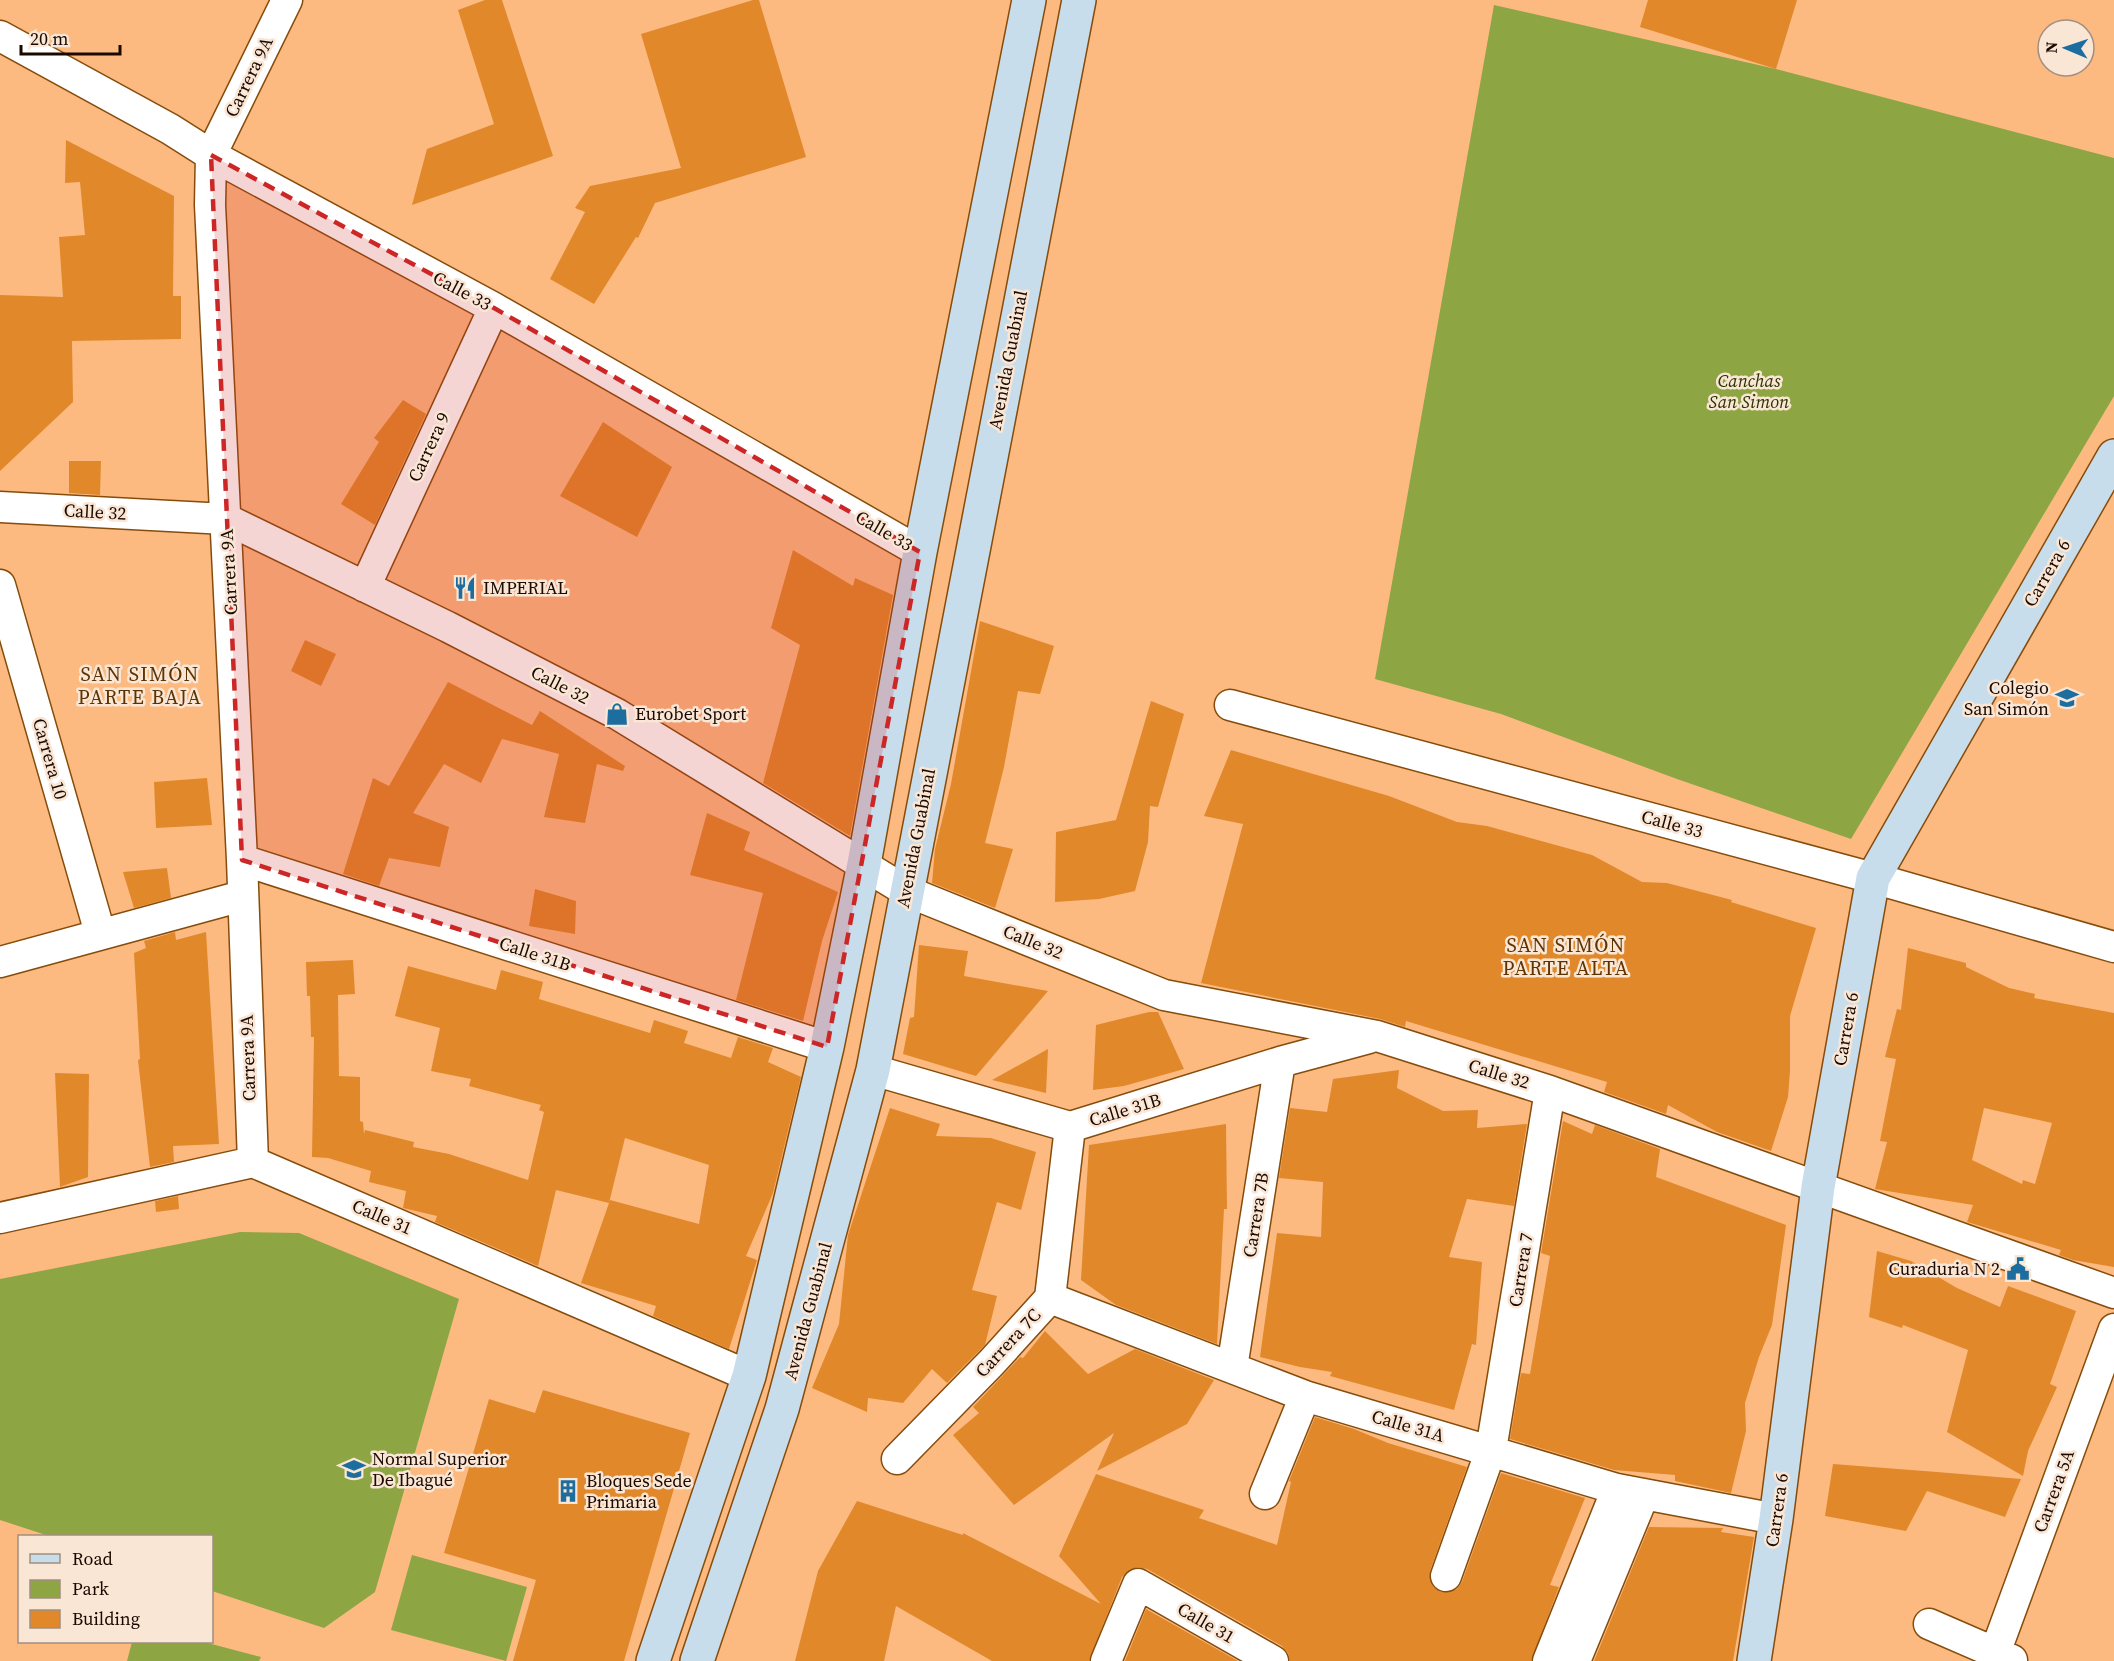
<svg xmlns="http://www.w3.org/2000/svg" width="2114" height="1661" font-family="'Source Serif 4',serif">
	<style>
		.green { fill: #8da543 }
		.building { fill: #e1882b; fill-rule: evenodd }
		.lines { fill: none; stroke-linecap: round; stroke-linejoin: round }
		.street-casing { stroke: #864c0b; stroke-width: 33 }
		.secondary-casing { stroke: #864c0b; stroke-width: 36 }
		.street { stroke: #fff; stroke-width: 30 }
		.secondary { stroke: #c8ddec; stroke-width: 33 }
		.marked { fill: #cd2626; fill-opacity: 0.2; stroke: #cd2626; stroke-width: 4.5; stroke-dasharray: 12 8; stroke-linejoin: round }
		.labels { text-anchor: middle; stroke-width: 5; stroke-linejoin: round; paint-order: stroke }
		.street-label { font-size: 18px; fill: #1b0900; stroke: #fae6d5 }
		.park-label { font-size: 18px; font-style: italic; fill: #2a3402; stroke: #fae6d5 }
		.poi-label { font-size: 18px; fill: #1b0900; stroke: #fae6d5; text-anchor: start }
		.neighbourhood-label { font-size: 20px; letter-spacing: 1.5px; fill: #5e3301; stroke: #fae6d5 }
	</style>
	<rect width="100%" height="100%" fill="#fcba81"/>
	<path class="green" d="M1494,5L1776,69L2114,158V396L1851,839L1677,779L1501,714L1375,679Z
		M240,1232L299,1233L459,1299L375,1592L324,1628L212,1591V1536H49L0,1520V1279Z
		M412,1555L527,1587L506,1661L391,1630Z
		M132,1642H204L261,1657L259,1661H127Z"/>
	<path class="building" d="M485,0H502L553,156L412,205L427,149L494,124L458,10Z
		M753,0H759L806,157L655,203L638,238L636,237L594,304L550,279L585,212L575,208L590,186L681,168L641,34Z
		M1648,0H1797L1776,69L1640,27Z
		M66,140L174,196L173,296H181V339L72,341L73,402L0,471V295L63,297L59,237L85,235L80,182L65,183Z
		M403,400L426,414L375,525L341,504L379,442L374,438Z
		M603,422L672,467L637,537L560,496Z
		M69,461H101L100,495L69,493Z
		M793,550L853,586L855,578L893,595L850,836L763,783L800,645L771,628Z
		M980,621L1054,646L1040,694L1018,691L1004,767L985,843L1013,849L995,908L932,883L935,849L951,784Z
		M305,640L336,654L321,686L291,671Z
		M448,682L532,725L540,711L625,766L623,771L597,764L585,823L544,817L559,754L502,739L481,783L444,764L413,813L449,827L440,867L389,858L379,886L343,874L373,778L389,786Z
		M1151,701L1184,714L1158,807L1150,806L1148,842L1135,891L1099,899L1055,902L1056,832L1116,820Z
		M1231,750L1389,796L1457,822L1487,826L1592,855L1642,882L1667,883L1732,900L1731,902L1816,928L1790,1016V1071L1788,1097L1771,1151L1717,1132L1668,1105L1666,1114L1604,1092L1607,1082L1406,1021L1405,1027L1380,1019L1201,983L1243,824L1204,816Z
		M207,778L212,825L156,828L154,782Z
		M707,813L750,832L744,850L838,892L822,941L803,1021L736,1000L763,893L690,875Z
		M167,868L171,898L134,908L123,872Z
		M535,889L576,901L575,934L529,926Z
		M175,932L176,940L206,932L219,1144L173,1146L174,1162L150,1167L138,1060L140,1059L134,953L146,948L144,941Z
		M919,945L968,951L964,976L1048,991L976,1076L903,1054L910,1018L914,1017Z
		M1908,948L1966,963V967L2009,988L2035,994L2034,998L2114,1013V1267L2073,1260L2059,1255L2061,1250L1967,1222L1973,1205L1875,1189L1887,1142L1880,1141L1896,1059L1885,1057L1897,1009L1901,1010ZM1984,1108L2052,1123L2035,1184L2023,1180L2022,1184L1972,1160Z
		M353,960L355,994L338,995L339,1076L360,1077V1121L363,1122L364,1134L365,1130L414,1142L413,1147L449,1154L528,1180L544,1112L539,1110L541,1105L469,1086L471,1079L431,1071L440,1028L395,1016L408,966L496,990L501,970L543,982L539,999L650,1033L654,1020L688,1031L684,1043L731,1058L738,1037L773,1048L768,1062L801,1077L773,1193L746,1256L757,1260L729,1349L653,1316L656,1306L581,1283L609,1203L556,1190L538,1266L435,1222L437,1216L403,1208L406,1191L369,1182L371,1171L328,1158L312,1157L314,1037H311L310,996H307L306,962ZM625,1138L709,1165L699,1224L610,1200L609,1203Z
		M1149,1012H1158L1184,1069L1124,1086L1093,1090L1096,1025Z
		M1048,1049L1046,1093L992,1080Z
		M1399,1070L1397,1088L1443,1111L1478,1110L1477,1128L1527,1124L1514,1206L1467,1199L1449,1257L1482,1262L1476,1345L1472,1344L1454,1410L1330,1376L1332,1372L1300,1367L1260,1357L1277,1233L1321,1237L1323,1182L1279,1178L1290,1108L1327,1112L1333,1079Z
		M55,1073L89,1074L88,1177L60,1187Z
		M890,1108L940,1124L936,1136L991,1138L1036,1152L1021,1210L997,1202L972,1290L997,1296L985,1345L947,1383L932,1369L903,1403L868,1398L867,1412L812,1388L839,1324L848,1235Z
		M1563,1121L1592,1134L1595,1125L1660,1149L1656,1177L1786,1225L1772,1325L1759,1357L1745,1403L1746,1431L1731,1493L1675,1481V1475L1614,1470L1510,1439L1521,1373L1530,1374L1550,1256L1541,1253Z
		M1226,1124L1227,1209H1224L1217,1344L1116,1305L1081,1280L1089,1145Z
		M178,1196L179,1209L156,1212L155,1201Z
		M1877,1251L1911,1261L1957,1288L2000,1307L2008,1286L2076,1311L2050,1384L2057,1387L2028,1451L2023,1476L1947,1432L1968,1350L1903,1325L1902,1328L1869,1317Z
		M1045,1331L1088,1374L1135,1349L1214,1380L1187,1424L1097,1471L1114,1433L1014,1505L953,1435L979,1413L973,1407L1020,1357L1023,1358Z
		M543,1390L690,1433L624,1661H513L536,1580L444,1553L489,1399L535,1413Z
		M1315,1417L1354,1429L1388,1443L1467,1467L1430,1571L1433,1587L1441,1592L1457,1589L1462,1582L1501,1473L1585,1498L1550,1585L1559,1587L1531,1661H1290L1288,1653L1282,1646L1147,1569L1138,1567L1129,1570L1122,1577L1089,1661H992L896,1606L884,1661H795L818,1571L857,1501L963,1535V1533L1101,1604L1059,1556L1096,1474L1204,1510L1199,1518L1277,1545L1291,1482L1289,1481Z
		M1833,1464L1937,1472L2021,1479L2005,1517L1927,1491L1906,1531L1825,1516Z
		M1649,1527L1723,1528L1721,1532L1754,1537L1733,1661H1594Z
		M1146,1609L1238,1661H1125Z"/>
	<g class="lines">
		<g class="street-casing">
			<path id="street" d="M0,36L170,129L211,155L494,308L920,552
				M0,507L226,519L448,627L617,714L906,891L1164,995L1377,1036L1550,1091L2114,1293
				M0,585L100,933
				M365,587L494,308
				M1230,705L1873,878L2114,947
				M242,860L827,1047
				M0,962L242,896
				M873,1070L1070,1127L1280,1062L1369,1038
				M253,1162L242,860L210,205L211,155L287,0
				M0,1218L253,1162L749,1376
				M1050,1298L1305,1396L1617,1489L1776,1519
				M1232,1368L1280,1062
				M897,1459L992,1362L1050,1298L1070,1127
				M1265,1494L1305,1396
				M1446,1576L1491,1450L1550,1091
				M1929,1624L2012,1660
				M1995,1653L2114,1329
				M1106,1661L1138,1584L1273,1661
				M1548,1661L1617,1489
				M1575,1661L1644,1494"/>
		</g>
		<g class="secondary-casing">
			<path id="secondary" d="M653,1661L749,1376L827,1047L864,864L920,552L1029,0
				M697,1661L782,1409L873,1070L1079,0
				M1754,1661L1776,1519L1818,1187L1873,878L2114,456"/>
		</g>
		<use href="#street" class="street"/>
		<use href="#secondary" class="secondary"/>
	</g>
	<path class="marked" d="M211,155L494,308L920,552L827,1047L242,860Z"/>
	<defs>
		<g id="restaurant-bare" transform="scale(1.8)"><path d="M-5-6h1v4h1v-4h1v4h1v-4h1v5L-1.5 .5V6h-2V.5L-5-1ZM5-6V6H3V1.5H1.5Q1.5-4 5-6Z" fill="#1d6e9f" stroke="#fae6d5" stroke-width="2.5" paint-order="stroke"/></g>
		<g id="school-bare" transform="scale(1.8)"><path d="M0-5L7-2L0 1L-7-2ZM-4 1L0 2.5L4 1V4Q0 6-4 4Z" fill="#1d6e9f" stroke="#fae6d5" stroke-width="2.5" paint-order="stroke"/></g>
		<g id="shop-bare" transform="scale(1.8)"><path d="M-5-2.5h2.3a2.7 3.5 0 0 1 5.4 0H5L5.5 6h-11ZM-1.5-2.5h3a1.5 2.3 0 0 0-3 0Z" fill="#1d6e9f" stroke="#fae6d5" stroke-width="2.5" paint-order="stroke"/></g>
		<g id="civic-bare" transform="scale(1.8)"><path d="M-.6-6.5H3V-4.5H.6V-3L4-1V1h2V6H-6V1h2V-1L-.6-3ZM-1.2 2.5V6h2.4V2.5Z" fill="#1d6e9f" stroke="#fae6d5" stroke-width="2.5" paint-order="stroke"/></g>
		<g id="university-bare" transform="scale(1.8)"><path d="M0-5L7-2L0 1L-7-2ZM-4 1L0 2.5L4 1V4Q0 6-4 4Z" fill="#1d6e9f" stroke="#fae6d5" stroke-width="2.5" paint-order="stroke"/></g>
		<g id="building-bare" transform="scale(1.8)"><path d="M-4-6H4V6H1V3H-1V6H-4ZM-2.5-4.3h1.7v1.8h-1.7ZM.8-4.3h1.7v1.8H.8ZM-2.5-1h1.7V.8h-1.7ZM.8-1h1.7V.8H.8Z" fill="#1d6e9f" stroke="#fae6d5" stroke-width="2.5" paint-order="stroke"/></g>
	</defs>
	<g fill-rule="evenodd">
		<use href="#restaurant-bare" x="465" y="588"/>
		<use href="#school-bare" x="2067" y="698"/>
		<use href="#shop-bare" x="617" y="714"/>
		<use href="#civic-bare" x="2018" y="1269"/>
		<use href="#university-bare" x="354" y="1469"/>
		<use href="#building-bare" x="568" y="1491"/>
	</g>
	<g class="labels">
		<g class="street-label">
			<text transform="translate(249 77) rotate(-64)" y="6">Carrera 9A</text>
			<text transform="translate(462 291) rotate(28)" y="6">Calle 33</text>
			<text transform="translate(1008 360) rotate(-79)" y="6">Avenida Guabinal</text>
			<text transform="translate(429 447) rotate(-65)" y="6">Carrera 9</text>
			<text transform="translate(95 512) rotate(3)" y="6">Calle 32</text>
			<text transform="translate(884 531) rotate(30)" y="6">Calle 33</text>
			<text transform="translate(229 572) rotate(-93)" y="6">Carrera 9A</text>
			<text transform="translate(2047 573) rotate(-60)" y="6">Carrera 6</text>
			<text transform="translate(560 685) rotate(27)" y="6">Calle 32</text>
			<text transform="translate(50 759) rotate(74)" y="6">Carrera 10</text>
			<text transform="translate(1672 824) rotate(15)" y="6">Calle 33</text>
			<text transform="translate(916 838) rotate(-79)" y="6">Avenida Guabinal</text>
			<text transform="translate(1033 942) rotate(22)" y="6">Calle 32</text>
			<text transform="translate(535 954) rotate(18)" y="6">Calle 31B</text>
			<text transform="translate(1846 1029) rotate(-80)" y="6">Carrera 6</text>
			<text transform="translate(248 1058) rotate(-92)" y="6">Carrera 9A</text>
			<text transform="translate(1499 1074) rotate(17)" y="6">Calle 32</text>
			<text transform="translate(1125 1110) rotate(-17)" y="6">Calle 31B</text>
			<text transform="translate(1256 1215) rotate(-81)" y="6">Carrera 7B</text>
			<text transform="translate(382 1217) rotate(23)" y="6">Calle 31</text>
			<text transform="translate(1521 1270) rotate(-81)" y="6">Carrera 7</text>
			<text transform="translate(808 1311) rotate(-75)" y="6">Avenida Guabinal</text>
			<text transform="translate(1008 1343) rotate(-47)" y="6">Carrera 7C</text>
			<text transform="translate(1408 1426) rotate(16)" y="6">Calle 31A</text>
			<text transform="translate(2054 1491) rotate(-70)" y="6">Carrera 5A</text>
			<text transform="translate(1777 1510) rotate(-82)" y="6">Carrera 6</text>
			<text transform="translate(1206 1623) rotate(30)" y="6">Calle 31</text>
		</g>
		<g class="park-label">
			<text x="1749" y="387">Canchas<tspan x="1749" dy="21">San Simon</tspan></text>
		</g>
		<g class="poi-label">
			<text x="483" y="594">IMPERIAL</text>
			<text x="2049" y="694" text-anchor="end">Colegio<tspan x="2049" dy="21">San Simón</tspan></text>
			<text x="635" y="720">Eurobet Sport</text>
			<text x="2000" y="1275" text-anchor="end">Curaduria N 2</text>
			<text x="372" y="1465">Normal Superior<tspan x="372" dy="21">De Ibagué</tspan></text>
			<text x="586" y="1487">Bloques Sede<tspan x="586" dy="21">Primaria</tspan></text>
		</g>
		<g class="neighbourhood-label">
			<text x="140" y="681">SAN SIMÓN<tspan x="140" dy="23">PARTE BAJA</tspan></text>
			<text x="1566" y="952">SAN SIMÓN<tspan x="1566" dy="23">PARTE ALTA</tspan></text>
		</g>
	</g>
	<rect x="18" y="1535" width="195" height="108" fill="#fae6d5" stroke="#a18e80" stroke-width="1.5"/>
	<rect x="30" y="1554" width="30" height="9" fill="#c8ddec" stroke="#a18e80" stroke-width="1.5"/>
	<text x="72" y="1565" font-size="18" fill="#1b0900">Road</text>
	<rect x="30" y="1580" width="30" height="18" fill="#8da543" stroke="#a18e80" stroke-width="1.5"/>
	<text x="72" y="1595" font-size="18" fill="#1b0900">Park</text>
	<rect x="30" y="1610" width="30" height="18" fill="#e1882b" stroke="#a18e80" stroke-width="1.5"/>
	<text x="72" y="1625" font-size="18" fill="#1b0900">Building</text>
	<g transform="translate(2066 48) rotate(272)"><circle r="28" fill="#fae6d5" stroke="#a18e80" stroke-width="1.5"/>
	<path d="M0-4.5L10 22L0 15L-10 22Z" fill="#1d6e9f"/>
	<text y="-9" font-size="16" font-weight="bold" text-anchor="middle" fill="#1b0900">N</text>
	</g>
	<path d="M21 45v9h99v-9" fill="none" stroke="#1b0900" stroke-width="3"/>
	<text x="30" y="45" font-size="18" fill="#1b0900" stroke="#fae6d5" stroke-width="4.5" paint-order="stroke">20 m</text>
</svg>
